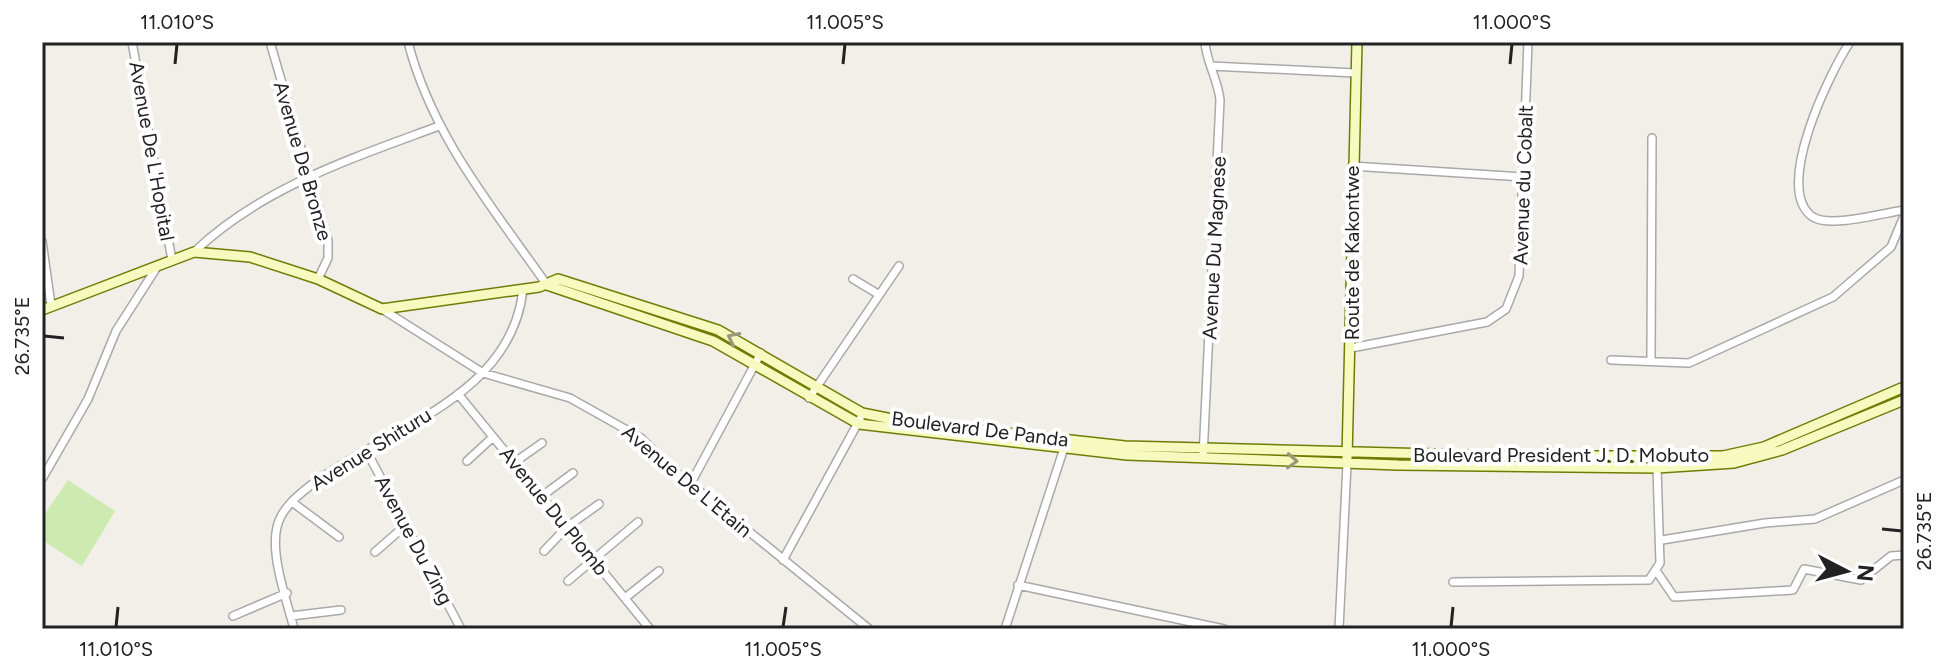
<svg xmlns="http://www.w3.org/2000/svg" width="1946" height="671" font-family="Figtree,sans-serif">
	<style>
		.grass { fill: #cdebb0 }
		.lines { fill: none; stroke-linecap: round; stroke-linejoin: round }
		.street-casing { stroke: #a9a9a9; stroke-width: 10 }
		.secondary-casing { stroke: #707d05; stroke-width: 12 }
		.street { stroke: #fff; stroke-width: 7 }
		.secondary { stroke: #f7fabf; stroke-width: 9 }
		.oneway { stroke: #979978 }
		.ticks { fill: none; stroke: #222; stroke-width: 3 }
		.labels { text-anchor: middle; stroke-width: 8; stroke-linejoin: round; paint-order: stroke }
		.street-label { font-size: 20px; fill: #222; stroke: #fff }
		.neatline { fill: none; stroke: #222; stroke-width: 3 }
		.ticks-label { font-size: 20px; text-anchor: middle; fill: #222 }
	</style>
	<rect width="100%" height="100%" fill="#f2efe9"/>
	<path class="grass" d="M68,480L115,511L82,566L42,540V518Z"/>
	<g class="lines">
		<g class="street-casing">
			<path id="street" d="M132,42L172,260
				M270,42L328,241V258L318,279
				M408,42C432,136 493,208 547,285
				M1850,42C1830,72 1772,190 1813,217C1830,228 1884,213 1904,210
				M1211,66L1355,73
				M1352,166L1523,177
				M42,241L51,305
				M194,252C262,187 353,158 439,126
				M853,279L878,294
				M382,309L483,373L570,398L641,438L677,473L869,629
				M1351,348L1487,322L1506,309L1519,276L1528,42
				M1651,359L1652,138
				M1611,360L1689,363L1833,297L1891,247L1904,216
				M458,394L650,629
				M809,398L899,266
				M366,450L461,629
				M1203,457L1220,100C1218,79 1206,62 1205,42
				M467,461L493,437
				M515,462L542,443
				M42,479L88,399L116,331L157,267
				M691,483L761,353
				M542,496L573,473
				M292,502L339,537
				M1662,540L1765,523L1815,519L1904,480
				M544,551L567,527L599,504
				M375,552L406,525
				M783,560L860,419
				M1657,572L1674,597L1793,590L1804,569L1861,580L1891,556L1904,555
				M568,581L638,522
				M1453,582L1649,580L1660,563L1657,468
				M1018,585L1224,629
				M625,598L659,571
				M233,616L287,593
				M291,616L341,610
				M294,629C287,601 270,555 277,527C281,509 297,496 311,485C385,429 512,398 523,289
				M1005,629L1065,445
				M1339,629L1347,464"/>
		</g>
		<g class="secondary-casing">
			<path id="secondary" d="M547,285L713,341L859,424L1127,455L1398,465L1657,468L1734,463L1782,450L1904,400
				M42,310L194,252L250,257L318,279L382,309L539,287L558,279L718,330L862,413L907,422L1125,446L1511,456H1723L1764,447L1904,387
				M1347,458L1357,42"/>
		</g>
		<use href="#street" class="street"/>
		<use href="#secondary" class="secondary"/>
	</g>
	<defs><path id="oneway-chevron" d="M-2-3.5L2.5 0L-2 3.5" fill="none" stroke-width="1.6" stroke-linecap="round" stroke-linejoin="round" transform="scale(2)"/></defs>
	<g class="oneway">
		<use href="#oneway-chevron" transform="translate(733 338) rotate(-153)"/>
		<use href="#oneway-chevron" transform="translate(1292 461) rotate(3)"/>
	</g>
	<path class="ticks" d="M175,64L177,44M843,64L845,44M1510,64L1512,44M44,336L64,338M1882,529L1902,531M116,627L118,607M783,627L786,607M1451,627L1453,607"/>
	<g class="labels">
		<g class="street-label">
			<text transform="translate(152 151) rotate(80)" y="7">Avenue De L'Hopital</text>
			<text transform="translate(303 161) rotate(74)" y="7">Avenue De Bronze</text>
			<text transform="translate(1523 185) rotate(-88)" y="7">Avenue du Cobalt</text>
			<text transform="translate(1214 248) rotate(-87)" y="7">Avenue Du Magnese</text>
			<text transform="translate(1352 253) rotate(-90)" y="7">Route de Kakontwe</text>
			<text transform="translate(980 429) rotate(7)" y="7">Boulevard De Panda</text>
			<text transform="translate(371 449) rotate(-32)" y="7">Avenue Shituru</text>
			<text x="1561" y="462">Boulevard President J. D. Mobuto</text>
			<text transform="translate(687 481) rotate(40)" y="7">Avenue De L'Etain</text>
			<text transform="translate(554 511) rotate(51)" y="7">Avenue Du Plomb</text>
			<text transform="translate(414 540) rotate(62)" y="7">Avenue Du Zing</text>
		</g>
	</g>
	<rect width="1946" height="671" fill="none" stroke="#ffffff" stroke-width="88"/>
	<g transform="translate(1846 571) rotate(96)" stroke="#ffffff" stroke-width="6" paint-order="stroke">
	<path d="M0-6L14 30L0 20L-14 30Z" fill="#222222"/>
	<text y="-12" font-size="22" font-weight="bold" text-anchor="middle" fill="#222222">N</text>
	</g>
	<rect x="44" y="44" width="1858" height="583" class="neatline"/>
	<g class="ticks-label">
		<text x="177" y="29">11.010°S</text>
		<text x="845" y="29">11.005°S</text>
		<text x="1512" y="29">11.000°S</text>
		<text transform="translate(22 336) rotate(-90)" y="7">26.735°E</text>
		<text transform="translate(1924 531) rotate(-90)" y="7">26.735°E</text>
		<text x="116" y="656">11.010°S</text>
		<text x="783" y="656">11.005°S</text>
		<text x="1451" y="656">11.000°S</text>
	</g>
</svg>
